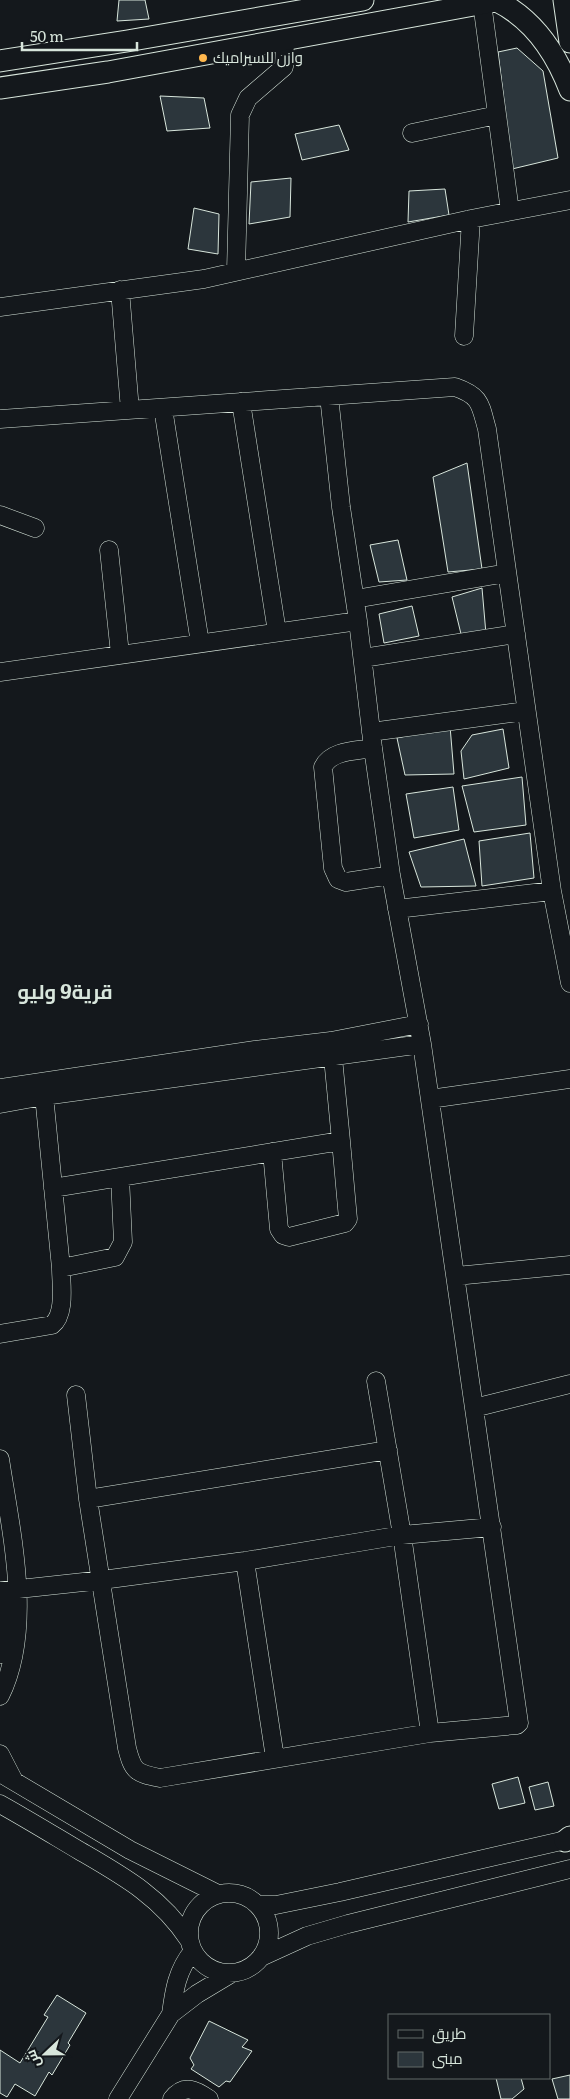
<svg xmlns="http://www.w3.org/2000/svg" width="570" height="2099" font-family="Literata,Cairo,serif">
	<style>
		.building { fill: #2c363c; stroke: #d8e6dc }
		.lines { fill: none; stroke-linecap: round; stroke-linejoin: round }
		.minor-casing { stroke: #d8e6dc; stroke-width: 19 }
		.major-casing { stroke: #d8e6dc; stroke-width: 23 }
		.minor { stroke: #14181c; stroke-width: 18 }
		.major { stroke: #14181c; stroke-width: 21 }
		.poi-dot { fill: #ffb74d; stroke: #14181c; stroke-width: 2 }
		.labels { text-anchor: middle; stroke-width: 4; stroke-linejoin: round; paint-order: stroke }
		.poi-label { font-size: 15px; fill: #d8e6dc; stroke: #14181c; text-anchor: start }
		.district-label { font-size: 20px; font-weight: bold; fill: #d8e6dc; stroke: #14181c }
	</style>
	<rect width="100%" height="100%" fill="#14181c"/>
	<path class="building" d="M119,0H145L149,19L117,21Z
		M517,48L543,71L558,158L512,169L498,52Z
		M160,96L204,98L210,128L167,131Z
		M339,125L349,150L302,160L295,134Z
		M291,178L290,217L249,224L251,182Z
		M445,189L449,215L408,222L409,191Z
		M194,208L219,214L218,254L188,249Z
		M467,463L482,569L448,572L433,477Z
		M398,540L407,580L379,582L370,545Z
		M482,588L486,634H461L452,597Z
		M412,606L419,636L384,643L379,614Z
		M450,726L454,774L405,775L397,738Z
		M503,729L509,768L464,779L461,751L472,735Z
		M522,777L526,825L474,832L462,786Z
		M453,787L459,830L414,838L406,794Z
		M530,833L534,878L482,886L479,841Z
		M464,839L476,886L421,887L409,852Z
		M518,1777L525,1803L499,1809L492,1784Z
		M548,1782L554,1806L535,1810L529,1787Z
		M57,1995L86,2013L68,2043L70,2045L52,2075L49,2072L35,2096L15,2084L7,2097L0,2093V2050L20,2063L48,2017L44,2015Z
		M209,2021L248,2040L242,2047L252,2051L230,2082L226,2081L219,2087L191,2069L194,2065L190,2058Z
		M570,2075V2099H558L552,2079Z
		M496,2078H521L524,2089L512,2099H501Z"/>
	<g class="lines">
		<g class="minor-casing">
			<path id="minor" d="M482,3L510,211
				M412,133L497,115
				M236,271L240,115L248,98L284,67L285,40
				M120,290L130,410
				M0,307L204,279L471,219L570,200
				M464,336L471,219
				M241,402L277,632
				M163,408L200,643
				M0,419L455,387C481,396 480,404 487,429L552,891L570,983
				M0,515L35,528
				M109,550L120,654
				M355,599L507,573
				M363,658L516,634
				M0,672L358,621
				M371,732L526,711
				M373,748C357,751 331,750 323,767L333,868L338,879L346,882L391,875
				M397,909L552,891
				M43,1085L61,1268L115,1257L123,1242L120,1177
				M0,1088L255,1050L331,1041L419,1024
				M430,1099L570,1079
				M0,1104L44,1096L422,1044
				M272,1152L279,1229L283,1235L289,1237L345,1223L348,1219L341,1141
				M53,1188L341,1141L332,1047
				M456,1276L570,1265
				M0,1334L52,1325C66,1314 61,1284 61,1268
				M376,1381L402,1535L430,1733
				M76,1395L88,1499L127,1748C133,1772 136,1773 160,1778L430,1733L517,1725L519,1723L422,1044L391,875L373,748L358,621L341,507L329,396
				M474,1408L570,1384
				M0,1459C11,1532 34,1628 0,1696
				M88,1499L388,1450
				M245,1561L275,1758
				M0,1591L102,1580L245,1561L402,1535L492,1527
				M0,1597L3,1620L0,1654
				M0,1754L14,1781
				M0,1773L130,1850L218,1894
				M0,1804C27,1819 53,1835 80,1851C123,1876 161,1897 189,1940
				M189 1933a40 40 0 1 1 80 0a40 40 0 1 1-80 0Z
				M258,1905H276L340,1892L570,1839
				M261,1957L307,1936L348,1924L570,1869
				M171,2014C174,1991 177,1970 193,1951
				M118,2099L171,2014L197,1994L232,1973
				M172,2099C184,2083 196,2090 209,2099"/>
		</g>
		<g class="major-casing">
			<path id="major" d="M564,0L570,42
				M497,1C533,19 556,53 570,90
				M0,61L127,41L363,0
				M0,88L108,72L501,0
				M565,1841L570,1837"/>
		</g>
		<use href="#minor" class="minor"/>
		<use href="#major" class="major"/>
	</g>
	<circle class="poi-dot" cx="203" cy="58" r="5"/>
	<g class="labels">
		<g class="poi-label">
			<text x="213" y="63">وازن للسيراميك</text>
		</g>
		<g class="district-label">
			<text x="65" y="999">قرية9 وليو</text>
		</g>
	</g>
	<rect x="388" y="2014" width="162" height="65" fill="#14181c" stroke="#626a69"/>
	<rect x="398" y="2030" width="25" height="8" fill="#14181c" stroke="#626a69"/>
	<text x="432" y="2039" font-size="15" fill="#d8e6dc">طريق</text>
	<rect x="398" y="2052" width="25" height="15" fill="#2c363c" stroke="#626a69"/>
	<text x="432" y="2064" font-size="15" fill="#d8e6dc">مبنى</text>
	<g transform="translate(45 2054) rotate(248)" stroke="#14181c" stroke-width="4" paint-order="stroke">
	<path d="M0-4L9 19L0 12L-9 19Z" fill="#d8e6dc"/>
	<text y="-8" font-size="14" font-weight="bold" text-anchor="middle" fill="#d8e6dc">ش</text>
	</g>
	<path d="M22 42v8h115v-8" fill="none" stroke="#d8e6dc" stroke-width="2.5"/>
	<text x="30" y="42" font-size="15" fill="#d8e6dc" stroke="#14181c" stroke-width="4" paint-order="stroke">50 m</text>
</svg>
